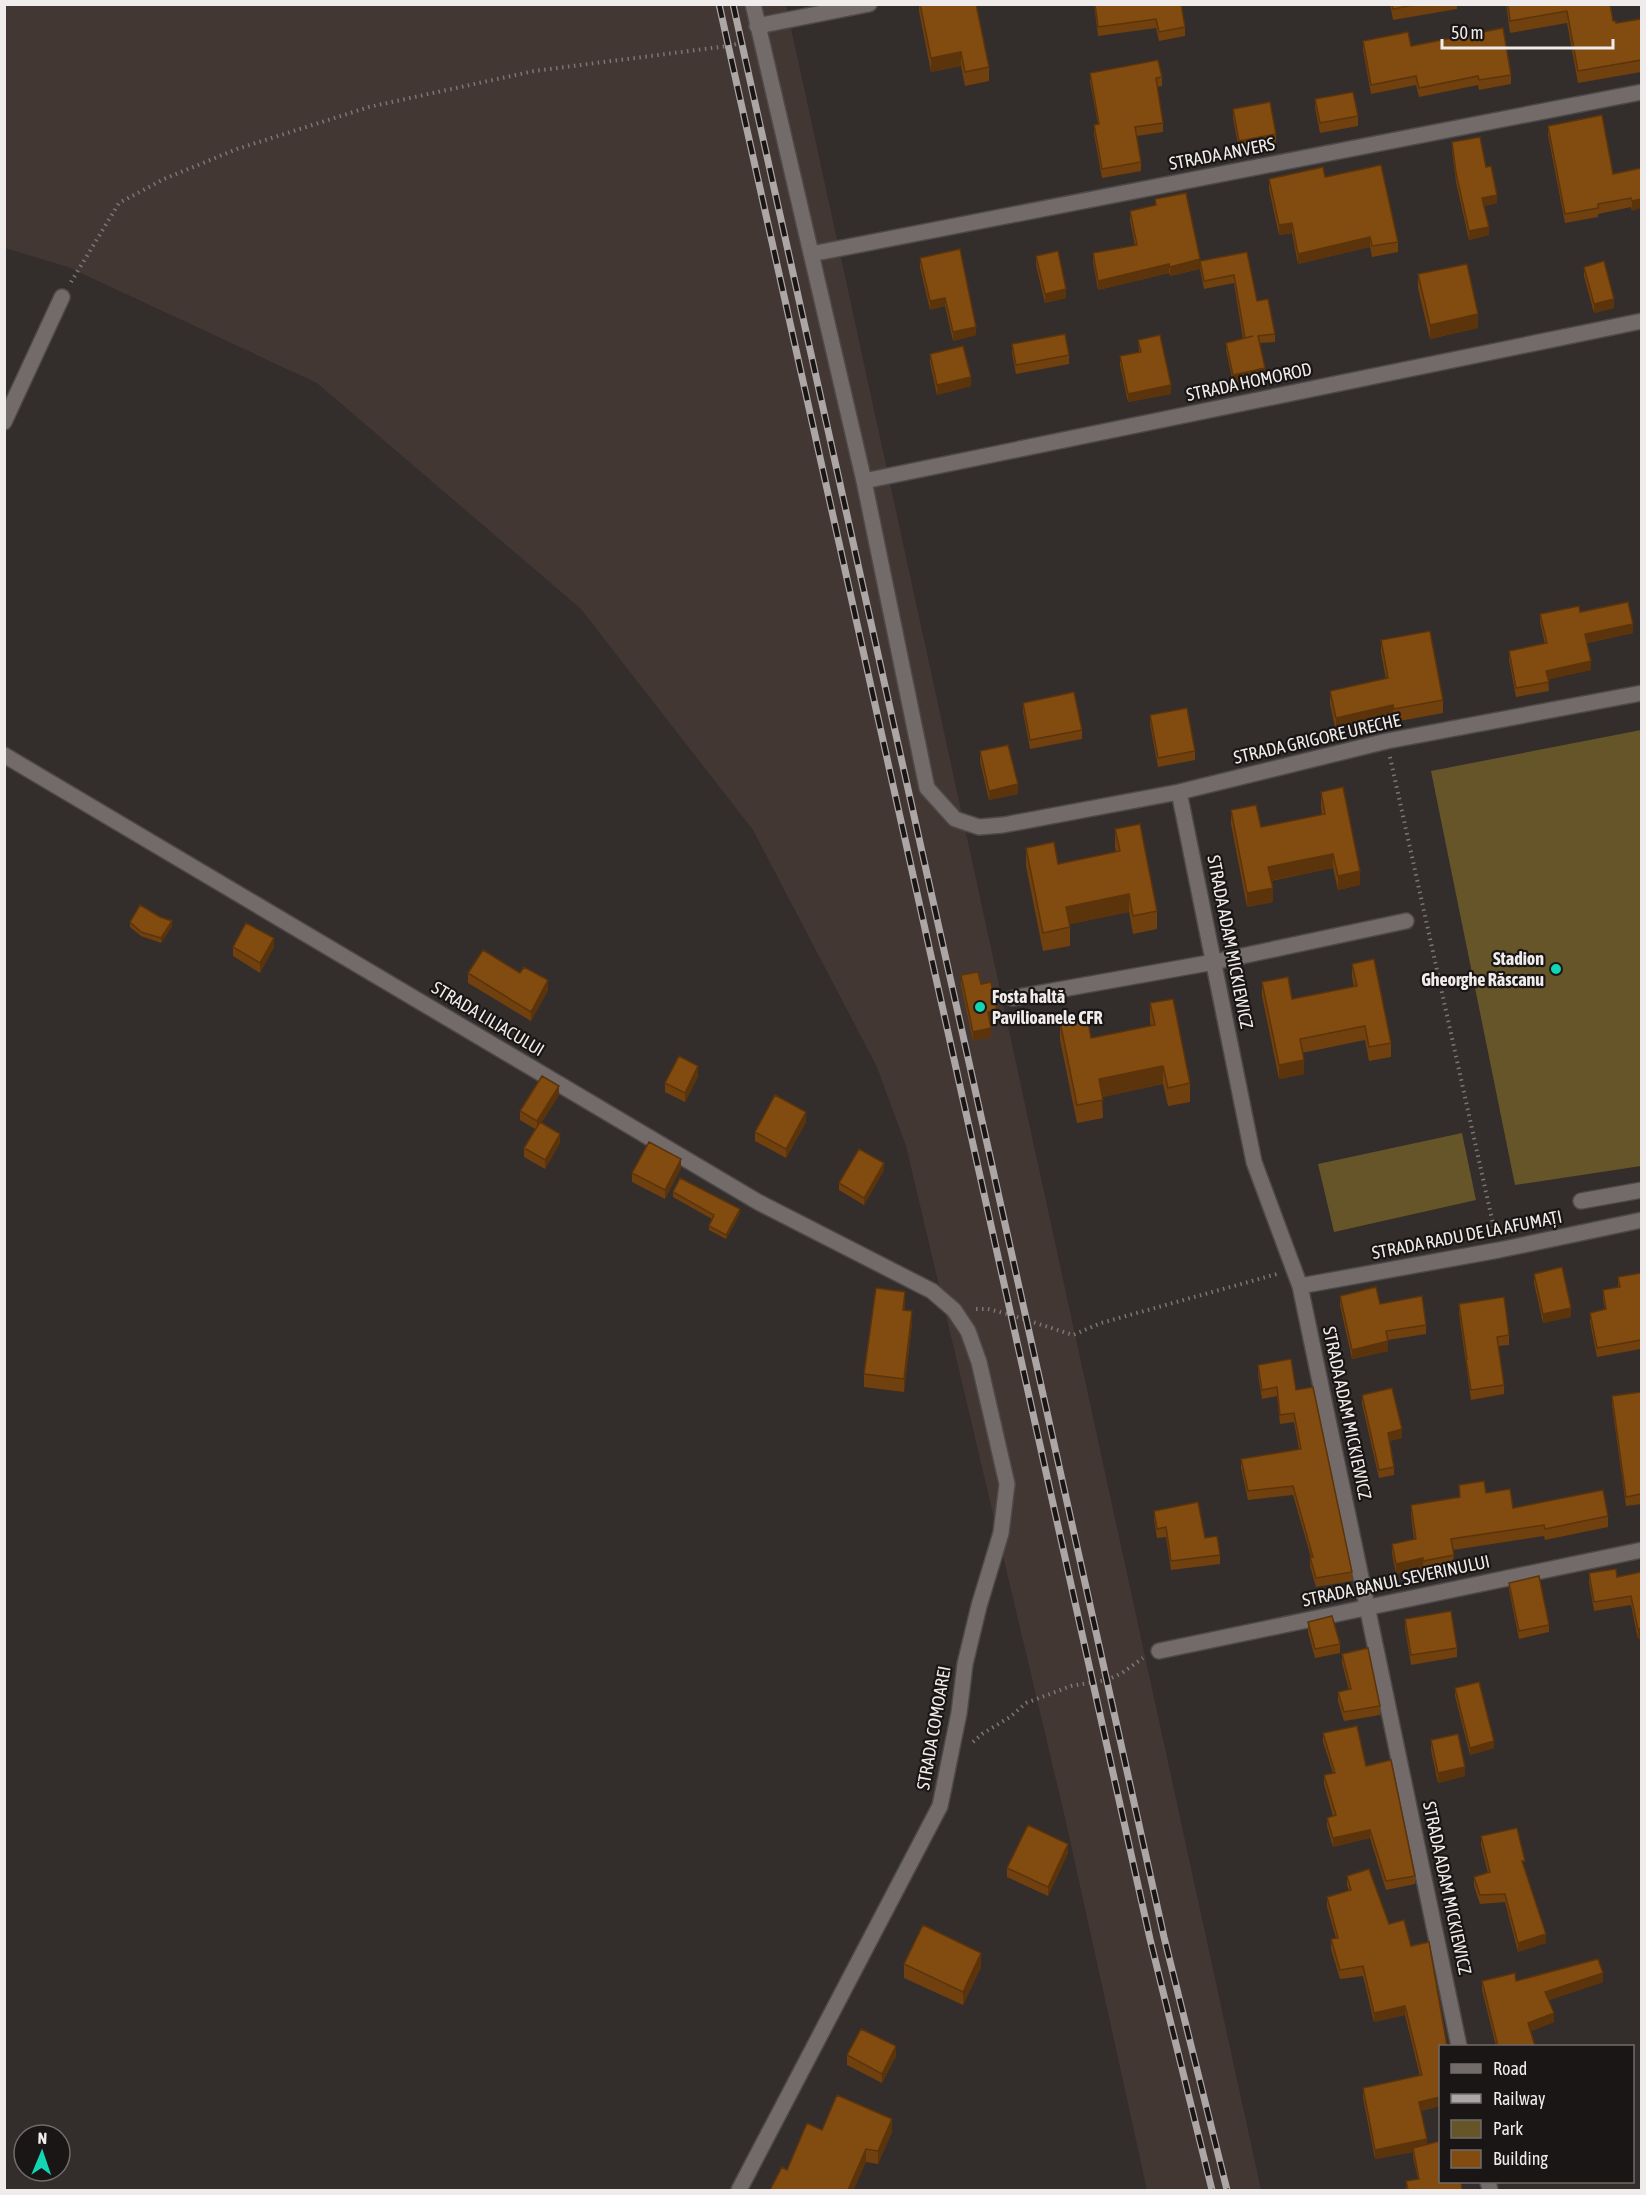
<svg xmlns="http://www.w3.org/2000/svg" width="1646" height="2195" font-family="'Asap Condensed',sans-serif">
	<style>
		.built { fill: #433734 }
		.green { fill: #655529 }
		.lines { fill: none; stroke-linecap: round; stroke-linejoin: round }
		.minor-casing { stroke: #4d4948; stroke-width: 18 }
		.path { stroke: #7c7776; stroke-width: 4; stroke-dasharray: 1.5 4.5; stroke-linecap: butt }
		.minor { stroke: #726b69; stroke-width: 15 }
		.rail-casing { stroke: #aca7a6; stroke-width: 7 }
		.rail { stroke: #191615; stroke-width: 4.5; stroke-dasharray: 14; stroke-linecap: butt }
		.wall { fill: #70400e }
		.shaded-wall { fill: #5b340b }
		.building { fill: #824b10; stroke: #5b340b; stroke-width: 1.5 }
		.poi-dot { fill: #12d5b4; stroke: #191615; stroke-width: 2 }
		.labels { text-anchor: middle; stroke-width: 4.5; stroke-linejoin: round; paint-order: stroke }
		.street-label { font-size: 18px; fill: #f0eceb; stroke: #191615 }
		.poi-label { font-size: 18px; font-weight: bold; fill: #f0eceb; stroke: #191615; text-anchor: end }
	</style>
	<rect width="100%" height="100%" fill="#332d2c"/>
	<path class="built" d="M4,5H786L1261,2190H1147L1066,1822L906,1146L877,1067L753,830L581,609L317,383L68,267L5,248Z"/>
	<path class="green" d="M1641,730V1166L1515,1185L1431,771Z
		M1462,1133L1476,1200L1334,1232L1318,1164Z"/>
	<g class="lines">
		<g class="minor-casing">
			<path id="minor" d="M753,4L864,481L927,788L955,819L979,827L1003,825L1179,792L1387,741L1642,693
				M757,26L869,4
				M811,254L1642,92
				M4,422L62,297
				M864,481L1642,321
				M4,755L758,1202L932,1291L954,1310L968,1331L979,1362L1007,1484L1001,1533L979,1606L965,1664L959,1713L940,1806L739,2190
				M1179,792L1254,1162L1300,1286L1459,2046
				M1013,998L1214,962L1406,921
				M1581,1201L1642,1190
				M1300,1286L1499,1250L1642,1220
				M1159,1651L1642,1550
				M1488,2182L1490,2190"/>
		</g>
		<path class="path" d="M71,282L119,203L164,179L237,149L369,107L534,71L728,46L741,43L744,40
			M1390,757L1495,1233
			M976,1309H988L1011,1315L1073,1335L1101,1323L1277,1274
			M973,1742L982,1734L1010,1717L1026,1703L1071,1686L1107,1680L1122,1673L1143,1658"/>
		<use href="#minor" class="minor"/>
		<g class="rail-casing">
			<path id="rail" d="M719,4L1150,1939L1212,2190
				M733,4L1164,1937L1227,2190"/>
		</g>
		<use href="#rail" class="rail"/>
	</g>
	<path class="wall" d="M919,4H976L989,67V81L965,86L961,66L931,72L919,11Z
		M1094,4H1181L1185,27V36L1159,41L1156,28L1098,36Z
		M1390,4H1457V9L1393,20Z
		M1506,4H1610L1613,21L1616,23L1641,19V72L1578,83L1567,23L1510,33Z
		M1363,41L1411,46L1511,75V84L1479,90L1478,85L1419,97L1416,85L1371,94L1363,50Z
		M1090,73L1162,77V86L1157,87L1163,123V132L1137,136L1141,162V171L1102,178L1094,134V125L1098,124L1090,82Z
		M1315,99L1358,116V126L1320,133L1315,108Z
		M1233,109L1276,134V144L1239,150L1233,118Z
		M1548,126L1613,174L1641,168L1632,211L1631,207L1598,214V217L1565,223L1548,135Z
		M1452,142L1486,167L1497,203L1484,206L1489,235L1469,240L1456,182L1452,150Z
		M1325,177L1398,242V252L1372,257L1370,247L1298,264L1292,233L1279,235L1269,189V179Z
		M1155,199L1200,261L1247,252L1257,301L1275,334V342L1260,343L1265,376L1233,383L1226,350V343L1243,339L1234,283L1204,289L1200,269L1170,276L1169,273L1098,290L1093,262V253L1135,246L1130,220V211L1155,206Z
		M1036,256L1066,298L1045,303L1036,265Z
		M920,258L976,335L953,341L945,306L930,310L920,267Z
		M1584,267L1614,308L1594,313L1584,276Z
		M1418,274L1478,328L1430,339L1418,288Z
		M1138,340L1171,394L1128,402L1120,365V356L1139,352Z
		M1012,344L1069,355V364L1016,374L1012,353Z
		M930,354L971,386L937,395L930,363Z
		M1580,612L1633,633L1587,643L1591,670L1548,679L1549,691L1516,697L1509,660V651L1545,644L1540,622V614Z
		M1381,640L1443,700V713L1394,722L1393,718L1336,731L1330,704V691L1386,679L1381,653Z
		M1023,703L1082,730V739L1030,749L1023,712Z
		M1150,715L1195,751V760L1158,767L1150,724Z
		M980,751L1018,794L989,800L980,761Z
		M1321,792L1360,885L1338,890L1333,868L1271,881L1273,902L1247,907L1231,824V810L1261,827L1322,815L1321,806Z
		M1115,829L1157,911V929L1133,934L1129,912L1070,924V946L1043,951L1026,866V848L1058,864L1116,852L1115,847Z
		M130,922L172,926L161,943L141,936L130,927Z
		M233,947H274L260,973L233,956Z
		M1352,964L1391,1043V1057L1369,1061L1365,1040L1302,1053L1304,1074L1279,1079L1262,996V982L1292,999L1354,987L1352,977Z
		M468,973L548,990L531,1021L468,983Z
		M961,975L981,984L997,1019L990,1021L991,1037L973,1041L961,985Z
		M1150,1003L1190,1083V1102L1168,1106L1163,1084L1102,1097L1103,1118L1077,1123L1060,1040V1022L1091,1038L1151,1026L1150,1021Z
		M698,1076L685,1102L665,1092V1083Z
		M559,1095L541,1123L560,1143L545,1169L524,1157V1148L535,1129L520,1120V1111Z
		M806,1122L786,1158L755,1141V1132Z
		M681,1168L665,1199L632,1182V1173Z
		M884,1170L864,1205L839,1190V1183Z
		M673,1192L740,1213L726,1239L709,1230V1226L712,1219L673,1197Z
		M1641,1273V1356V1349L1597,1357L1590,1322V1313L1605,1310L1603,1299V1290L1618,1287V1277Z
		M1534,1274L1571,1317L1543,1323L1534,1283Z
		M1340,1296L1380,1304L1426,1325V1334L1388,1340V1351L1352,1359L1340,1305Z
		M905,1304L904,1310L912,1323L904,1392L864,1387V1374Z
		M1459,1304L1509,1335V1345L1498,1346L1504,1385V1394L1471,1400L1459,1313Z
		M1258,1365L1296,1390L1352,1572V1581L1316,1587L1310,1566V1557H1311L1293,1495L1248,1500L1241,1468V1459L1299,1449L1294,1422L1280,1424L1277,1396L1262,1399L1258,1374Z
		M1641,1392V1504L1626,1506L1612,1405V1396Z
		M1362,1395L1402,1438L1389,1441L1394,1467V1475L1379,1478L1362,1404Z
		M1459,1485L1486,1493L1513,1508L1608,1516V1527L1545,1540L1544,1536L1453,1550L1454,1566L1423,1571V1569L1396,1574L1392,1554V1544L1414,1539L1411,1516V1505L1459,1497Z
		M1154,1511L1205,1538L1220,1555V1564L1171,1570L1166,1537L1157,1538L1154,1520Z
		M1641,1572V1638L1638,1639L1631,1605L1594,1611L1589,1582V1573L1617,1577Z
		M1509,1583L1549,1625V1632L1519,1639L1509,1590Z
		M1405,1619L1457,1648V1657L1411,1665L1405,1628Z
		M1308,1622L1340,1644V1653L1315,1658L1308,1632Z
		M1342,1654L1380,1706V1715L1344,1721L1338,1701V1692L1349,1690L1342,1663Z
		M1455,1688L1494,1748L1470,1755L1455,1696Z
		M1323,1733L1366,1766L1415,1876V1884L1386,1890L1370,1838L1333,1847L1327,1826V1818L1333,1816L1324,1784V1775L1333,1773L1323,1742Z
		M1431,1740L1465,1776L1438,1783L1431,1750Z
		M1481,1836L1525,1869L1546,1943L1518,1952L1505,1902L1480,1904L1474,1886V1877L1488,1873L1481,1845Z
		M1068,1853L1048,1896L1007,1877V1868Z
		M1369,1869L1440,2106L1421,2111L1427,2144L1462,2190H1406V2181L1418,2179L1413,2157V2152L1375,2159L1363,2098V2088L1420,2076L1405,2015L1374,2022L1363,1976L1340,1979L1331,1949V1939L1336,1938L1327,1907V1897L1349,1891L1347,1885V1876Z
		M904,1964L981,1967L963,2005L904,1978Z
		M1482,1981H1516L1603,1982L1549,2000L1554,2022L1531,2031L1535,2046H1496L1482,1990Z
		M847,2055L896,2056L882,2083L847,2065Z
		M822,2130L892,2132L878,2164L866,2162L787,2170Z"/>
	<path class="shaded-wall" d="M961,52V66L931,72V58Z
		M1497,195V203L1482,207V198Z
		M1641,199V208L1632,211V201Z
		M1292,223V233L1279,235V225Z
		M1489,227V235L1469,240V231Z
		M1370,237V247L1298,264V254Z
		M1200,259V269L1170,276V267Z
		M1169,264V273L1098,290V281Z
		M1066,289V298L1045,303V294Z
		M945,298V306L930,310V301Z
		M1614,299V308L1594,313V304Z
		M1478,314V328L1430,339V325Z
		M976,327V335L953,341V332Z
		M1265,368V376L1233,383V375Z
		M971,377V386L937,395V385Z
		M1171,385V394L1128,402V394Z
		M1633,624V633L1585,643V634Z
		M1591,661V670L1546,680V671Z
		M1393,705V718L1336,731V718Z
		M1018,784V794L989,800V791Z
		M1333,854V868L1268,881V867Z
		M1360,871V885L1338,890V876Z
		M1273,888V902L1247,907V893Z
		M1129,894V912L1066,925V907Z
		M172,921V926L161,943V938Z
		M274,938V947L260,973V963Z
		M548,980V990L531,1021V1012Z
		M997,1010V1019L988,1021V1012Z
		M991,1028V1037L973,1041V1032Z
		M1304,1060V1074L1279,1079V1065Z
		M698,1066V1076L685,1102V1093Z
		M1163,1066V1084L1099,1098V1079Z
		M559,1086V1095L537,1130V1121Z
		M806,1112V1122L786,1158V1149Z
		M560,1134V1143L545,1169V1160Z
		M681,1159V1168L665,1199V1190Z
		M884,1163V1170L864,1205V1198Z
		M740,1209V1213L726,1239V1235Z
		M905,1292V1304L903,1322V1310Z
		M1571,1308V1317L1543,1323V1314Z
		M912,1311V1323L904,1392V1379Z
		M1388,1341V1351L1352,1359V1350Z
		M1402,1429V1438L1388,1441V1433Z
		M1423,1558V1569L1396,1574V1564Z
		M1638,1629H1641V1638L1638,1639Z
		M1494,1741V1748L1470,1755V1748Z
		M1465,1767V1776L1438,1783V1773Z
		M1370,1830V1838L1333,1847V1838Z
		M1068,1844V1853L1048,1896V1887Z
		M1546,1934V1943L1518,1952V1943Z
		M981,1953V1967L963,2005V1992Z
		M1603,1973V1982L1545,2001V1992Z
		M1405,2006V2015L1374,2022V2013Z
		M1554,2013V2022L1528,2032V2023Z
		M896,2046V2056L882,2083V2074Z
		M1440,2097V2106L1419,2111V2102Z
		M892,2119V2132L878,2164V2151Z
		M1427,2139V2149L1413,2148V2152L1375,2159V2150Z
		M866,2149V2162L854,2190H848Z"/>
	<path class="building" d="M920,4H976L989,67L965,72L961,52L931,58Z
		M1095,4H1181L1185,27L1159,32L1156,19L1098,27Z
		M1392,4H1419L1393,9Z
		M1508,4H1610L1613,21H1616V23L1641,19V60L1578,71L1567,11L1510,21Z
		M1503,28L1511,75L1479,80L1478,76L1419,88L1416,76L1371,85L1363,41L1408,32L1411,46Z
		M1158,60L1162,77L1156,78L1163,123L1135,127L1141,162L1102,169L1094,125L1099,124L1090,73Z
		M1353,92L1358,116L1320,123L1315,99Z
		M1270,102L1276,134L1239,141L1233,109Z
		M1602,115L1613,174L1641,168V199L1632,201L1631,198L1598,204V208L1565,214L1548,126Z
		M1480,137L1486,167L1491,166L1497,195L1482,198L1489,227L1469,231L1456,173L1452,142Z
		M1381,165L1398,242L1372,246L1370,237L1298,254L1292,223L1279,225L1269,179L1323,167L1325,177Z
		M1186,193L1200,259L1170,267L1169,264L1098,281L1093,253L1137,245L1130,211L1156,205L1155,199Z
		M960,249L976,327L953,332L945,298L930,301L920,258Z
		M1058,251L1066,289L1045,294L1036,256Z
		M1247,252L1257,301L1268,299L1275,334L1258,336L1265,368L1233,375L1226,343L1253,336L1245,338L1234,275L1204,281L1200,261Z
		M1604,261L1614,299L1594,304L1584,267Z
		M1467,264L1478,314L1430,325L1418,274Z
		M1065,334L1069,355L1016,365L1012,344Z
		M1160,335L1171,385L1128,394L1120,356L1141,352L1138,340Z
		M963,346L971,377L937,385L930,354Z
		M1628,602L1633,624L1585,634L1591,661L1546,671L1549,682L1516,688L1509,651L1547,643L1540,614L1579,606L1580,612Z
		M1430,631L1443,700L1394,709L1393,705L1336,718L1330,691L1388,678L1381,640Z
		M1074,692L1082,730L1030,740L1023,703Z
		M1187,708L1195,751L1158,758L1150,715Z
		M1008,745L1018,784L989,791L980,751Z
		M1343,787L1360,871L1338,876L1333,854L1268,867L1273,888L1247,893L1231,810L1256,805L1261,827L1325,814L1321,792Z
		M1140,824L1157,911L1133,916L1129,894L1066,907L1070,927L1043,933L1026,848L1054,842L1058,864L1120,851L1115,829Z
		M140,905L160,917L172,921L161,938L141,932L130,922Z
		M246,923L274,938L260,963L233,947Z
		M483,950L520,973L524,967L548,980L531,1012L468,973Z
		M1374,959L1391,1043L1369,1047L1365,1026L1300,1039L1304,1060L1279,1065L1262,982L1288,977L1292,999L1357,986L1352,964Z
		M978,972L981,984L991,982L997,1010L988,1012L991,1028L973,1032L961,975Z
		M1173,999L1190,1083L1168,1088L1163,1066L1099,1079L1103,1100L1077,1105L1060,1022L1087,1016L1091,1038L1155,1025L1150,1003Z
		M679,1056L698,1066L685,1093L665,1083Z
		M542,1076L559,1086L537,1121L520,1111Z
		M775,1095L806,1112L786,1149L755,1132Z
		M540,1122L560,1134L545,1160L524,1148Z
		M649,1142L681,1159L665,1190L632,1173Z
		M859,1149L884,1163L864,1198L839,1183Z
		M680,1178L740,1209L726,1235L709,1226L714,1215L673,1192Z
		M1562,1267L1571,1308L1543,1314L1534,1274Z
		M1641,1273V1347V1340L1597,1348L1590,1313L1606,1309L1603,1290L1620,1287L1618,1277Z
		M1376,1287L1380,1304L1422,1296L1426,1325L1386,1331L1388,1341L1352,1350L1340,1296Z
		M876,1288L905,1292L903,1310L912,1311L904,1379L864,1374Z
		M1504,1297L1509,1335L1497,1337L1504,1385L1471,1390L1466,1359H1467L1459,1304Z
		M1291,1359L1296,1390L1313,1387L1352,1572L1316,1578L1310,1557H1313L1293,1486L1248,1491L1241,1459L1301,1449L1294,1413L1280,1415L1277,1387L1262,1390L1258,1365Z
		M1392,1388L1402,1429L1388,1433L1394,1467L1379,1470L1362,1395Z
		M1641,1392V1494L1626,1497L1612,1396Z
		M1484,1481L1486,1493L1510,1489L1513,1508L1603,1490L1608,1516L1545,1529L1544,1525L1451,1539L1454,1555L1423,1561V1558L1396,1564L1392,1544L1416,1539L1411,1505L1460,1497L1459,1485Z
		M1198,1502L1205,1538L1217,1536L1220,1555L1171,1561L1166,1527L1157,1529L1154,1511Z
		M1616,1569L1617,1577L1641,1572V1629H1638L1631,1596L1594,1602L1589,1573Z
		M1539,1576L1549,1625L1519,1631L1509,1583Z
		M1451,1611L1457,1648L1411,1655L1405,1619Z
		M1332,1616L1340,1644L1315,1649L1308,1622Z
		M1368,1648L1380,1706L1344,1712L1338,1692L1351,1689L1342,1654Z
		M1479,1682L1494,1741L1470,1748L1455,1688Z
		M1357,1726L1366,1766L1391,1760L1415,1876L1386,1881L1370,1830L1333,1838L1327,1818L1336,1815L1324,1775L1335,1773L1323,1733Z
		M1458,1734L1465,1767L1438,1773L1431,1740Z
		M1028,1825L1068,1844L1048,1887L1007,1868Z
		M1517,1828L1525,1861H1522L1546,1934L1518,1943L1505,1894L1480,1895L1474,1877L1490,1872L1481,1836Z
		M1369,1869L1389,1924L1404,1920L1411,1946L1429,1942L1447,2046H1440V2097L1419,2102L1427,2139L1375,2150L1363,2088L1422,2075L1405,2006L1374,2013L1363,1966L1340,1970L1331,1939L1338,1938L1327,1897L1351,1890L1347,1876Z
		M923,1925L981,1953L963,1992L904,1964Z
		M1598,1959L1603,1973L1545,1992L1554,2013L1528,2023L1535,2046H1498L1482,1981L1515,1973L1516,1981Z
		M861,2029L896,2046L882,2074L847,2055Z
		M837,2095L892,2119L878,2151L866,2149L848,2190H770L782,2167L787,2170L807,2123L822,2130Z
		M1440,2141V2181H1461L1462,2190H1408L1406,2181L1419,2179L1413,2148Z"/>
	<g class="poi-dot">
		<circle cx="1556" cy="969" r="6"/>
		<circle cx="980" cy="1007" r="6"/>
	</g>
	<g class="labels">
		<g class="street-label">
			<text transform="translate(1222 154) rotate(-11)" y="6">STRADA ANVERS</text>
			<text transform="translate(1249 382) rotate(-12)" y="6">STRADA HOMOROD</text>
			<text transform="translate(1317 739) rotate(-13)" y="6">STRADA GRIGORE URECHE</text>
			<text transform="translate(1230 942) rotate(79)" y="6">STRADA ADAM MICKIEWICZ</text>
			<text transform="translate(488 1019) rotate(31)" y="6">STRADA LILIACULUI</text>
			<text transform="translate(1467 1235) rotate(-11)" y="6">STRADA RADU DE LA AFUMAȚI</text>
			<text transform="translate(1347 1413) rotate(78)" y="6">STRADA ADAM MICKIEWICZ</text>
			<text transform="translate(1396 1581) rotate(-12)" y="6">STRADA BANUL SEVERINULUI</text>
			<text transform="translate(934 1728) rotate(-80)" y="6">STRADA COMOAREI</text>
			<text transform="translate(1447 1888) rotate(78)" y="6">STRADA ADAM MICKIEWICZ</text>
		</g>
		<g class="poi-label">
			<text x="1544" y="965">Stadion<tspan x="1544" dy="21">Gheorghe Răscanu</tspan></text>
			<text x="992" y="1003" text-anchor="start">Fosta haltă<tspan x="992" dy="21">Pavilioanele CFR</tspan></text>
		</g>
	</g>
	<rect width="1646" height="2195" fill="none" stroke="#f0eceb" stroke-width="12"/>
	<rect x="1439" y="2045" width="195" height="138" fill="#191615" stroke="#6f6c6b" stroke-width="1.5"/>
	<rect x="1451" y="2064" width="30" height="9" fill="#726b69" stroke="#6f6c6b" stroke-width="1.5"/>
	<text x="1493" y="2075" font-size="18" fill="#f0eceb">Road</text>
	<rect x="1451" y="2094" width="30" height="9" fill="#aca7a6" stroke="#6f6c6b" stroke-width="1.5"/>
	<text x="1493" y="2105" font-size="18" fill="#f0eceb">Railway</text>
	<rect x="1451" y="2120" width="30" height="18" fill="#655529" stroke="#6f6c6b" stroke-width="1.5"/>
	<text x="1493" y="2135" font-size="18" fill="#f0eceb">Park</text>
	<rect x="1451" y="2150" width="30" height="18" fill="#824b10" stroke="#6f6c6b" stroke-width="1.5"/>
	<text x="1493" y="2165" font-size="18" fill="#f0eceb">Building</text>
	<g transform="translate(42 2153) rotate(2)"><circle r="28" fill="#191615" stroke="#6f6c6b" stroke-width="1.5"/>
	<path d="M0-4.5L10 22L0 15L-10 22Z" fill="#12d5b4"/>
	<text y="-9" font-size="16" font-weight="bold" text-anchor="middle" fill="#f0eceb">N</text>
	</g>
	<path d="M1442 39v9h171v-9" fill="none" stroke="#f0eceb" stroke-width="3"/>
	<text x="1451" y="39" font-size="18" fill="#f0eceb" stroke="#191615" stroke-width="4.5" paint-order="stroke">50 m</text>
</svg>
